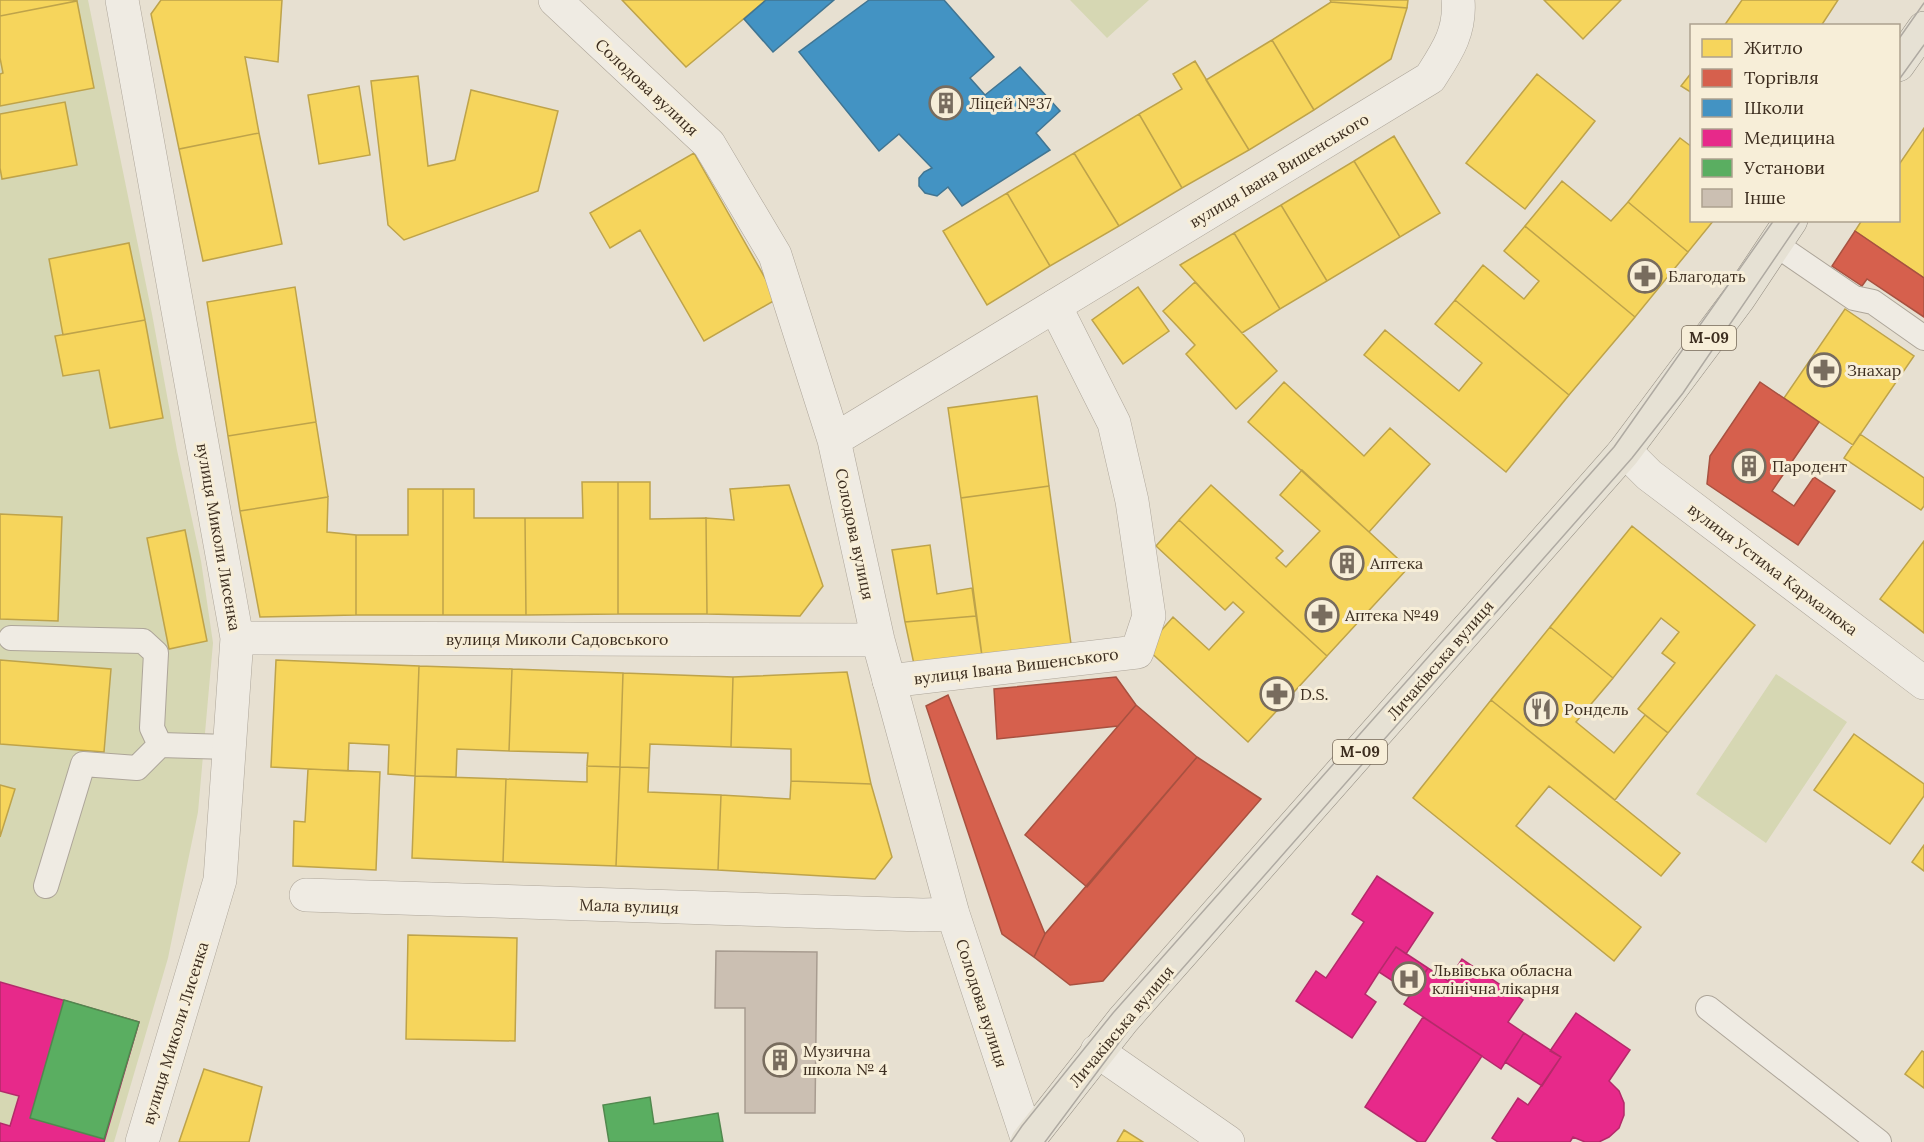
<svg xmlns="http://www.w3.org/2000/svg" width="1924" height="1142" font-family="Lora,serif">
	<style>
		.green { fill: #d6d7b3 }
		.homes { fill: #f6d55c; stroke: #bea34a; stroke-width: 1.5 }
		.shops { fill: #d6604d; stroke: #a85140; stroke-width: 1.5 }
		.schools { fill: #4393c3; stroke: #417592; stroke-width: 1.5 }
		.health { fill: #e7298a; stroke: #b42a6a; stroke-width: 1.5 }
		.public { fill: #5aae61; stroke: #51884e; stroke-width: 1.5 }
		.building { fill: #cbbfb2; stroke: #a89c90; stroke-width: 1.5 }
		.lines { fill: none; stroke-linecap: round; stroke-linejoin: round }
		.service-casing { stroke: #ada599; stroke-width: 26 }
		.pedestrian-casing { stroke: #ada599; stroke-width: 34 }
		.minor-casing { stroke: #ada599; stroke-width: 34 }
		.primary-casing { stroke: #928b80; stroke-width: 34 }
		.service { stroke: #efebe3; stroke-width: 24 }
		.pedestrian { stroke: #efebe3; stroke-width: 33 }
		.minor { stroke: #efebe3; stroke-width: 33 }
		.primary { stroke: #e6e1d4; stroke-width: 33 }
		.tram { stroke: #afaaa2; stroke-width: 1.5 }
		.labels { text-anchor: middle; stroke-width: 6; stroke-linejoin: round; paint-order: stroke }
		.shield { fill: #f7eed8; stroke: #756857; stroke-width: 1.5 }
		.shield-label { font-size: 15px; font-weight: bold; fill: #3d2e20 }
		.street-label { font-size: 16px; fill: #3d2e20; stroke: #f7eed8 }
		.poi-label { font-size: 16px; fill: #3d2e20; stroke: #f7eed8; text-anchor: start }
	</style>
	<rect width="100%" height="100%" fill="#e7e0d1"/>
	<path class="green" d="M0,0H88L152,314L177,450L201,561L213,643L198,812L168,958L114,1142H0Z
		M1070,0H1149L1107,38Z
		M1776,674L1847,722L1766,843L1696,794Z"/>
	<path class="homes" d="M0,0H77V1L0,16Z
		M161,0H282L278,62L245,57L259,133L179,149L151,14Z
		M622,0H766L686,67Z
		M1330,0H1408L1407,8L1331,2Z
		M1544,0H1621L1583,39Z
		M1742,0H1838L1821,26H1724Z
		M77,1L94,88L0,106V74L3,73L0,58V16Z
		M1331,2L1407,8L1391,59L1314,110L1272,40Z
		M1272,40L1314,110L1249,150L1206,80Z
		M1195,61L1249,150L1182,188L1139,114L1182,89L1173,74Z
		M1692,72V93L1681,86Z
		M1537,74L1595,121L1525,209L1466,163Z
		M418,76L428,166L455,160L471,90L558,111L538,191L404,240L388,225L371,81Z
		M359,86L370,155L319,164L308,95Z
		M65,102L77,165L2,179L0,168V114Z
		M1139,114L1182,188L1119,226L1074,153Z
		M1924,128V278L1855,231L1862,220H1898V166Z
		M259,133L282,244L203,261L179,149Z
		M1394,136L1440,213L1400,237L1354,161Z
		M1680,138L1692,147V220H1714L1688,252L1628,202Z
		M694,153L777,299L704,341L640,230L610,248L590,213Z
		M1074,153L1119,226L1050,266L1007,193Z
		M1354,161L1400,237L1327,281L1281,205Z
		M1562,181L1611,221L1628,202L1688,252L1635,317L1525,226Z
		M1007,193L1050,266L987,305L943,231Z
		M1281,205L1327,281L1280,309L1234,233Z
		M1525,226L1635,317L1569,395L1455,300L1483,265L1524,299L1539,281L1504,251Z
		M1234,233L1280,309L1242,333L1180,265Z
		M129,243L145,320L63,335L49,259Z
		M1195,282L1277,371L1236,409L1186,354L1195,345L1163,311Z
		M295,287L316,422L228,436L207,302Z
		M1138,287L1169,331L1123,364L1092,320Z
		M1455,300L1569,395L1506,472L1364,355L1385,330L1459,391L1482,363L1435,324Z
		M1845,309L1914,356L1853,445L1784,398Z
		M145,320L163,418L110,428L99,370L63,376L55,336Z
		M1284,382L1364,456L1390,428L1430,464L1369,532L1248,422Z
		M1037,396L1049,486L961,498L948,408Z
		M316,422L328,497L240,511L228,436Z
		M1860,434L1924,478V506L1921,510L1844,458Z
		M1302,470L1408,568L1327,656L1179,520L1211,485L1283,551L1276,558L1286,567L1320,531L1280,495Z
		M582,482H618V614L526,615L525,518H583Z
		M618,482H650V519L706,518L707,614H618Z
		M789,485L823,586L800,616L707,614L706,518L734,520L730,489Z
		M1049,486L1072,651L983,663L961,498Z
		M408,489H443V615H356V535H408Z
		M443,489H474V518H525L526,615H443Z
		M328,497L327,532L356,535V615L260,617L240,511Z
		M0,514L62,517L58,621L0,619Z
		M1179,520L1327,656L1248,742L1146,648L1173,617L1209,650L1244,612L1233,602L1225,610L1156,546Z
		M1632,526L1755,625L1668,733L1638,709L1675,663L1662,653L1679,632L1661,618L1613,678L1550,627Z
		M185,530L207,641L169,649L147,538Z
		M1924,541V633L1880,599Z
		M930,545L937,594L972,588L976,616L905,622L892,550Z
		M976,616L983,663L915,669L905,622Z
		M1550,627L1613,678L1576,722L1614,753L1645,715L1668,733L1615,800L1491,700Z
		M0,660L111,669L104,752L0,744Z
		M276,660L419,666L415,776L388,774L389,745L349,743L348,771L271,767Z
		M419,666L512,669L509,751L457,749L456,777L415,776Z
		M512,669L623,673L620,767L587,766L588,753L509,751Z
		M847,672L871,784L791,781V749L731,747L733,677Z
		M623,673L733,677L731,747L650,744L649,768L620,767Z
		M1491,700L1680,853L1661,876L1549,786L1516,826L1641,927L1614,961L1413,798Z
		M1854,734L1924,784V796L1890,844L1814,790Z
		M587,766L620,767L616,866L503,862L506,779L587,782Z
		M620,767L649,768L648,792L721,795L718,870L616,866Z
		M308,769L380,772L376,870L293,866L294,821L305,822Z
		M415,776L506,779L503,862L412,858Z
		M791,781L871,784L892,857L875,879L718,870L721,795L790,799Z
		M0,785L15,789L0,837Z
		M1924,845V871L1912,862Z
		M408,935L517,938L515,1041L406,1039Z
		M1922,1051L1924,1052V1088L1905,1074Z
		M204,1069L262,1087L249,1142H179Z
		M1124,1130L1143,1142H1117Z"/>
	<path class="shops" d="M1855,231L1924,278V317L1867,279L1862,286L1832,266Z
		M1760,382L1819,422L1772,491L1794,506L1814,477L1835,491L1798,545L1707,484L1710,456Z
		M1116,677L1136,705L1118,726L997,739L994,689Z
		M948,695L1045,934L1034,957L1002,934L926,706Z
		M1136,705L1197,757L1087,887L1025,835Z
		M1197,757L1261,799L1103,981L1070,985L1034,957L1045,934Z"/>
	<path class="schools" d="M766,0H834L773,52L744,19Z
		M869,0H944L994,57L970,78L985,95L1020,67L1060,111L1036,133L1050,150L962,206L948,187L937,196L925,193L919,186V178L924,172L932,168L899,134L879,151L799,52Z"/>
	<path class="health" d="M1377,876L1433,913L1406,954L1396,947L1379,972L1365,994L1376,1002L1352,1038L1296,1001L1316,971L1326,978L1364,922L1352,914Z
		M1396,947L1428,968L1411,993L1379,972Z
		M1462,959L1523,1000L1508,1022L1524,1033L1501,1069L1404,1004L1428,968L1448,981Z
		M0,982L139,1022L104,1142H0V1123L10,1126L19,1096L0,1091Z
		M1576,1013L1630,1050L1609,1081L1619,1091L1624,1103V1115L1619,1128L1609,1137L1599,1142H1585L1573,1137L1570,1142H1498L1492,1138L1518,1098L1528,1105L1561,1057L1550,1051Z
		M1423,1017L1482,1056L1425,1142H1418L1365,1107Z
		M1524,1033L1561,1057L1542,1086L1505,1062Z"/>
	<path class="public" d="M64,1000L139,1022L104,1139L30,1118Z
		M650,1097L654,1124L718,1113L723,1142H609L603,1105Z"/>
	<path class="building" d="M716,951L817,952L815,1113H745V1008H715Z"/>
	<g class="lines">
		<g class="service-casing">
			<path id="service" d="M1775,244L1854,298L1873,302L1924,338
				M11,638L143,641L156,653L152,728L160,745L229,747
				M46,886L83,764L137,768L160,745
				M1708,1008L1879,1142"/>
		</g>
		<g class="pedestrian-casing">
			<path id="pedestrian" d="M889,681L1137,652L1149,616L1132,501L1114,423L1055,306"/>
		</g>
		<g class="minor-casing">
			<path id="minor" d="M122,0L237,638L220,880L142,1142
				M555,0L709,144L775,255L834,440L878,640L953,914L1028,1141
				M834,440L1430,78C1446,53 1461,32 1458,0
				M1623,453L1632,458L1649,475L1924,683
				M237,638L878,640
				M306,895L923,915L953,914
				M1097,1051L1228,1142"/>
		</g>
		<g class="primary-casing">
			<path id="primary" d="M1898,65L1924,28
				M1027,1142L1123,1020L1623,453L1739,298L1791,220"/>
		</g>
		<use href="#service" class="service"/>
		<use href="#pedestrian" class="pedestrian"/>
		<use href="#minor" class="minor"/>
		<use href="#primary" class="primary"/>
		<path class="tram" d="M1898,40L1924,3
			M1898,81L1924,45
			M1011,1142L1022,1126L1113,1013L1614,447L1774,220
			M1045,1142L1130,1028L1632,458L1683,393L1801,220"/>
	</g>
	<defs>
		<g id="building-ring" transform="scale(1.725)"><circle r="9.5" fill="#f7eed8" stroke="#786c5e" stroke-width="1.5"/><path d="M-4-6H4V6H1V3H-1V6H-4ZM-2.5-4.3h1.7v1.8h-1.7ZM.8-4.3h1.7v1.8H.8ZM-2.5-1h1.7V.8h-1.7ZM.8-1h1.7V.8H.8Z" fill="#786c5e"/></g>
		<g id="pharmacy-ring" transform="scale(1.725)"><circle r="9.5" fill="#f7eed8" stroke="#786c5e" stroke-width="1.5"/><path d="M-2-6h4v4h4v4h-4v4h-4v-4h-4v-4h4Z" fill="#786c5e"/></g>
		<g id="restaurant-ring" transform="scale(1.725)"><circle r="9.5" fill="#f7eed8" stroke="#786c5e" stroke-width="1.5"/><path d="M-5-6h1v4h1v-4h1v4h1v-4h1v5L-1.5 .5V6h-2V.5L-5-1ZM5-6V6H3V1.5H1.5Q1.5-4 5-6Z" fill="#786c5e"/></g>
		<g id="hospital-ring" transform="scale(1.725)"><circle r="9.5" fill="#f7eed8" stroke="#786c5e" stroke-width="1.5"/><path d="M-5-5h3v3.5h4V-5h3V5h-3V1.5h-4V5h-3Z" fill="#786c5e"/></g>
	</defs>
	<g fill-rule="evenodd">
		<use href="#building-ring" x="946" y="103"/>
		<use href="#pharmacy-ring" x="1645" y="276"/>
		<use href="#pharmacy-ring" x="1824" y="370"/>
		<use href="#building-ring" x="1749" y="466"/>
		<use href="#building-ring" x="1347" y="563"/>
		<use href="#pharmacy-ring" x="1322" y="615"/>
		<use href="#pharmacy-ring" x="1277" y="694"/>
		<use href="#restaurant-ring" x="1541" y="709"/>
		<use href="#hospital-ring" x="1409" y="979"/>
		<use href="#building-ring" x="780" y="1060"/>
	</g>
	<g class="labels">
		<g class="shield">
			<rect x="1682" y="326" width="54" height="24" rx="4.5"/>
			<rect x="1333" y="740" width="54" height="24" rx="4.5"/>
		</g>
		<g class="shield-label">
			<text x="1709" y="343">М-09</text>
			<text x="1360" y="757">М-09</text>
		</g>
		<g class="street-label">
			<text transform="translate(647 87) rotate(43)" y="6">Солодова вулиця</text>
			<text transform="translate(1279 170) rotate(-31)" y="6">вулиця Івана Вишенського</text>
			<text transform="translate(855 534) rotate(78)" y="6">Солодова вулиця</text>
			<text transform="translate(219 537) rotate(80)" y="6">вулиця Миколи Лисенка</text>
			<text transform="translate(1773 569) rotate(37)" y="6">вулиця Устима Кармалюка</text>
			<text x="557" y="645">вулиця Миколи Садовського</text>
			<text transform="translate(1440 660) rotate(-49)" y="6">Личаківська вулиця</text>
			<text transform="translate(1016 666) rotate(-7)" y="6">вулиця Івана Вишенського</text>
			<text transform="translate(629 906) rotate(2)" y="6">Мала вулиця</text>
			<text transform="translate(982 1003) rotate(72)" y="6">Солодова вулиця</text>
			<text transform="translate(1121 1026) rotate(-50)" y="6">Личаківська вулиця</text>
			<text transform="translate(175 1033) rotate(-73)" y="6">вулиця Миколи Лисенка</text>
		</g>
		<g class="poi-label">
			<text x="969" y="109">Ліцей №37</text>
			<text x="1668" y="282">Благодать</text>
			<text x="1847" y="376">Знахар</text>
			<text x="1772" y="472">Пародент</text>
			<text x="1370" y="569">Аптека</text>
			<text x="1345" y="621">Аптека №49</text>
			<text x="1300" y="700">D.S.</text>
			<text x="1564" y="715">Рондель</text>
			<text x="1432" y="976">Львівська обласна<tspan x="1432" dy="18">клінічна лікарня</tspan></text>
			<text x="803" y="1057">Музична<tspan x="803" dy="18">школа № 4</tspan></text>
		</g>
	</g>
	<rect x="1690" y="24" width="210" height="198" fill="#f7eed8" stroke="#ada18e" stroke-width="1.5"/>
	<rect x="1702" y="39" width="30" height="18" fill="#f6d55c" stroke="#ada18e" stroke-width="1.5"/>
	<text x="1744" y="54" font-size="18" fill="#3d2e20">Житло</text>
	<rect x="1702" y="69" width="30" height="18" fill="#d6604d" stroke="#ada18e" stroke-width="1.5"/>
	<text x="1744" y="84" font-size="18" fill="#3d2e20">Торгівля</text>
	<rect x="1702" y="99" width="30" height="18" fill="#4393c3" stroke="#ada18e" stroke-width="1.5"/>
	<text x="1744" y="114" font-size="18" fill="#3d2e20">Школи</text>
	<rect x="1702" y="129" width="30" height="18" fill="#e7298a" stroke="#ada18e" stroke-width="1.5"/>
	<text x="1744" y="144" font-size="18" fill="#3d2e20">Медицина</text>
	<rect x="1702" y="159" width="30" height="18" fill="#5aae61" stroke="#ada18e" stroke-width="1.5"/>
	<text x="1744" y="174" font-size="18" fill="#3d2e20">Установи</text>
	<rect x="1702" y="189" width="30" height="18" fill="#cbbfb2" stroke="#ada18e" stroke-width="1.5"/>
	<text x="1744" y="204" font-size="18" fill="#3d2e20">Інше</text>
</svg>
